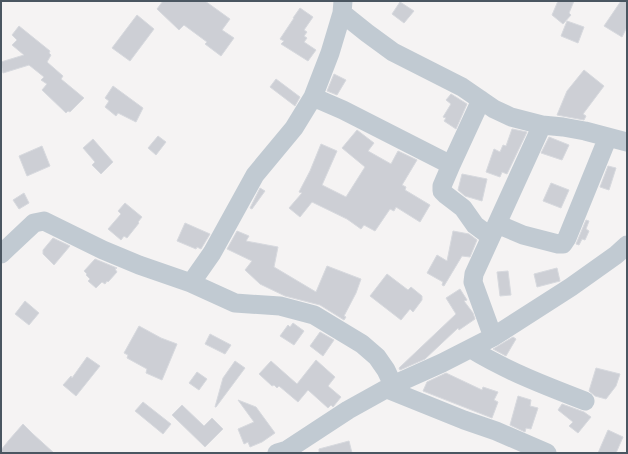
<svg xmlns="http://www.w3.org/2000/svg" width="628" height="454" font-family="'Exo 2',sans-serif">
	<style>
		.building { fill: #cdcfd5; stroke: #d7d9de }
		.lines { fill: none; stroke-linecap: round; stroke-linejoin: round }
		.minor { stroke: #c1cad2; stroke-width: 19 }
	</style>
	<rect width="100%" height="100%" fill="#f5f3f3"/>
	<path class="building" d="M163,1H205L230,19L222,30L234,38L221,56L205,44L207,42L184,25L179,30L157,9Z
		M558,1H574L569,13L571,15L563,24L552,15Z
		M621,1H627V27L622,37L604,26Z
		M400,2L414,11L404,23L392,14Z
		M300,8L313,17L304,30L307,32L304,36L307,38L304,42L316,50L308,61L281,44L284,41L280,39L294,18H293Z
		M137,15L154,29L130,61L112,48Z
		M567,21L584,27L578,43L561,36Z
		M19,26L50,51L49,53L51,55L47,62L63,76L61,79L84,98L70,112L68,111L66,113L42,90L47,84L41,80L44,77L29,65L3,73L1,62L24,55L12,45L17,40L12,35Z
		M584,70L604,86L583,114L586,116L584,120L557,115L567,91Z
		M334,74L346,80L337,95L327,91Z
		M276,79L300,97L295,106L270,87Z
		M113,86L143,108L136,122L118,113L116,116L105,107L109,101L105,98Z
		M451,94L467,104L456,129L444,121L446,118L443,117L451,104L446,100Z
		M512,129L527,132L507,174L502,172L500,177L486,172L494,149L500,152L503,145L506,146Z
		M357,130L374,143L368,151L391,164L398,151L417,160L402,185L406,187L405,190L430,205L420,222L396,207L394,211L390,209L375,231L364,225L361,229L347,219L312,202L300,217L289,208L302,193L299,192L310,171L321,144L337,151L322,185L346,197L365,167L342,148Z
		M158,136L166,142L156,155L148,148Z
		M549,137L569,145L562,160L541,153Z
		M93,139L113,162L101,174L92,165L95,162L83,148Z
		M42,146L50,166L27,176L19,156Z
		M608,166L616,168L609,190L600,187Z
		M462,174L487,179L482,201L465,196L458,190Z
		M551,183L569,190L561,208L543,201Z
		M260,188L265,191L252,209L250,208Z
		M24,193L29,203L19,209L13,200Z
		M125,203L142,217L138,222L139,223L127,238L124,236L121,240L108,229L121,214L118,211Z
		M586,220L589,221L586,229L589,231L585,240L582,239L579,245L576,244Z
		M185,223L210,234L201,249L197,247L196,249L177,241Z
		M237,231L249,236L246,241L278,247L274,267L316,292L327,266L361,279L356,293L344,316L346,317L344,320L320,305L285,296L260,284L245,270L252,261L227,249Z
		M453,231L469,234L477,240L470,257L462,256L444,286L442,285L443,282L427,273L437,255L447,261Z
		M53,238L70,246L54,265L43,254V250Z
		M95,259L117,268L115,269L117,272L108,282L107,281L105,284L102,282L96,288L88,281L90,279L86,275L87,274L84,271Z
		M557,268L560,281L537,287L534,274Z
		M508,271L511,295L500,296L497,272Z
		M387,274L408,290L411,287L422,296V300L413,312L410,309L401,320L370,296Z
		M460,289L467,300L464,301L473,313L475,319L459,330L458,328L425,359L400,370L399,368L456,314L446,298Z
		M25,301L39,313L29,325L15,314Z
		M293,323L304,331L294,345L280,336L288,325L290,327Z
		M139,326L161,338L177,344L162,380L146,373L147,369L127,358L128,355L124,353Z
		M320,332L334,340L323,356L310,346Z
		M210,334L231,345L225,354L205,344Z
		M513,337L516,339L506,356L493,349Z
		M87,357L100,366L76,396L63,385L71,376L72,378Z
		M316,360L335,377L328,386L341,397L333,407L331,405L328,408L308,390L298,402L279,386L277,388L274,385L272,386L259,374L271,361L297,384Z
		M235,361L245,368L216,407H215L223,378Z
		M596,368L620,374L616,386L606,399L595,396L589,391Z
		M197,372L207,379L199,390L189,383Z
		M446,373L482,390L483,387L498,392L494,400L498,402L492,418L423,391L427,382Z
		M518,396L531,400L530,406L538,408L531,429L526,428L525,432L510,425Z
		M238,400L256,407L275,433L262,442L250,447L248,442L244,444L238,429L254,422Z
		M143,402L171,424L163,434L135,411Z
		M562,404L584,412L591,417L578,433L569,426L573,422L558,410Z
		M182,405L204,426L212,418L223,429L205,447L172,415Z
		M23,424L33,434L54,453H1V450L9,440Z
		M608,430L623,437L616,453H598Z
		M349,441L352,453H319V449Z"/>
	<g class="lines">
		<path class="minor" d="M342,13L367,33L393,52L462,87L494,109L511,117L542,125L563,127L585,131L627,142
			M313,97L343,110L451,165
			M481,100L451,165L442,186V191L446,195L463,208L475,225L491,237
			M497,224L523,235L558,244H563L567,238L608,137
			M1,254L34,223L44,221L103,250L139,265L191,283L235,303L280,306L314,315L362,344L377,357L386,370L393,385
			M191,283L212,253L255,175L294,128L313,97L330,53L342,13L343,1
			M493,337L473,282L474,274L542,125
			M471,349C507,371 546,386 585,401
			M387,389L464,420L496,431L547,453
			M277,453L287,450L348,410L393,385L442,363L493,337L571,287L616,255L627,245"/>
	</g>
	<rect width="628" height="454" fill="none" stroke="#4a5661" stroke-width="4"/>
</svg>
